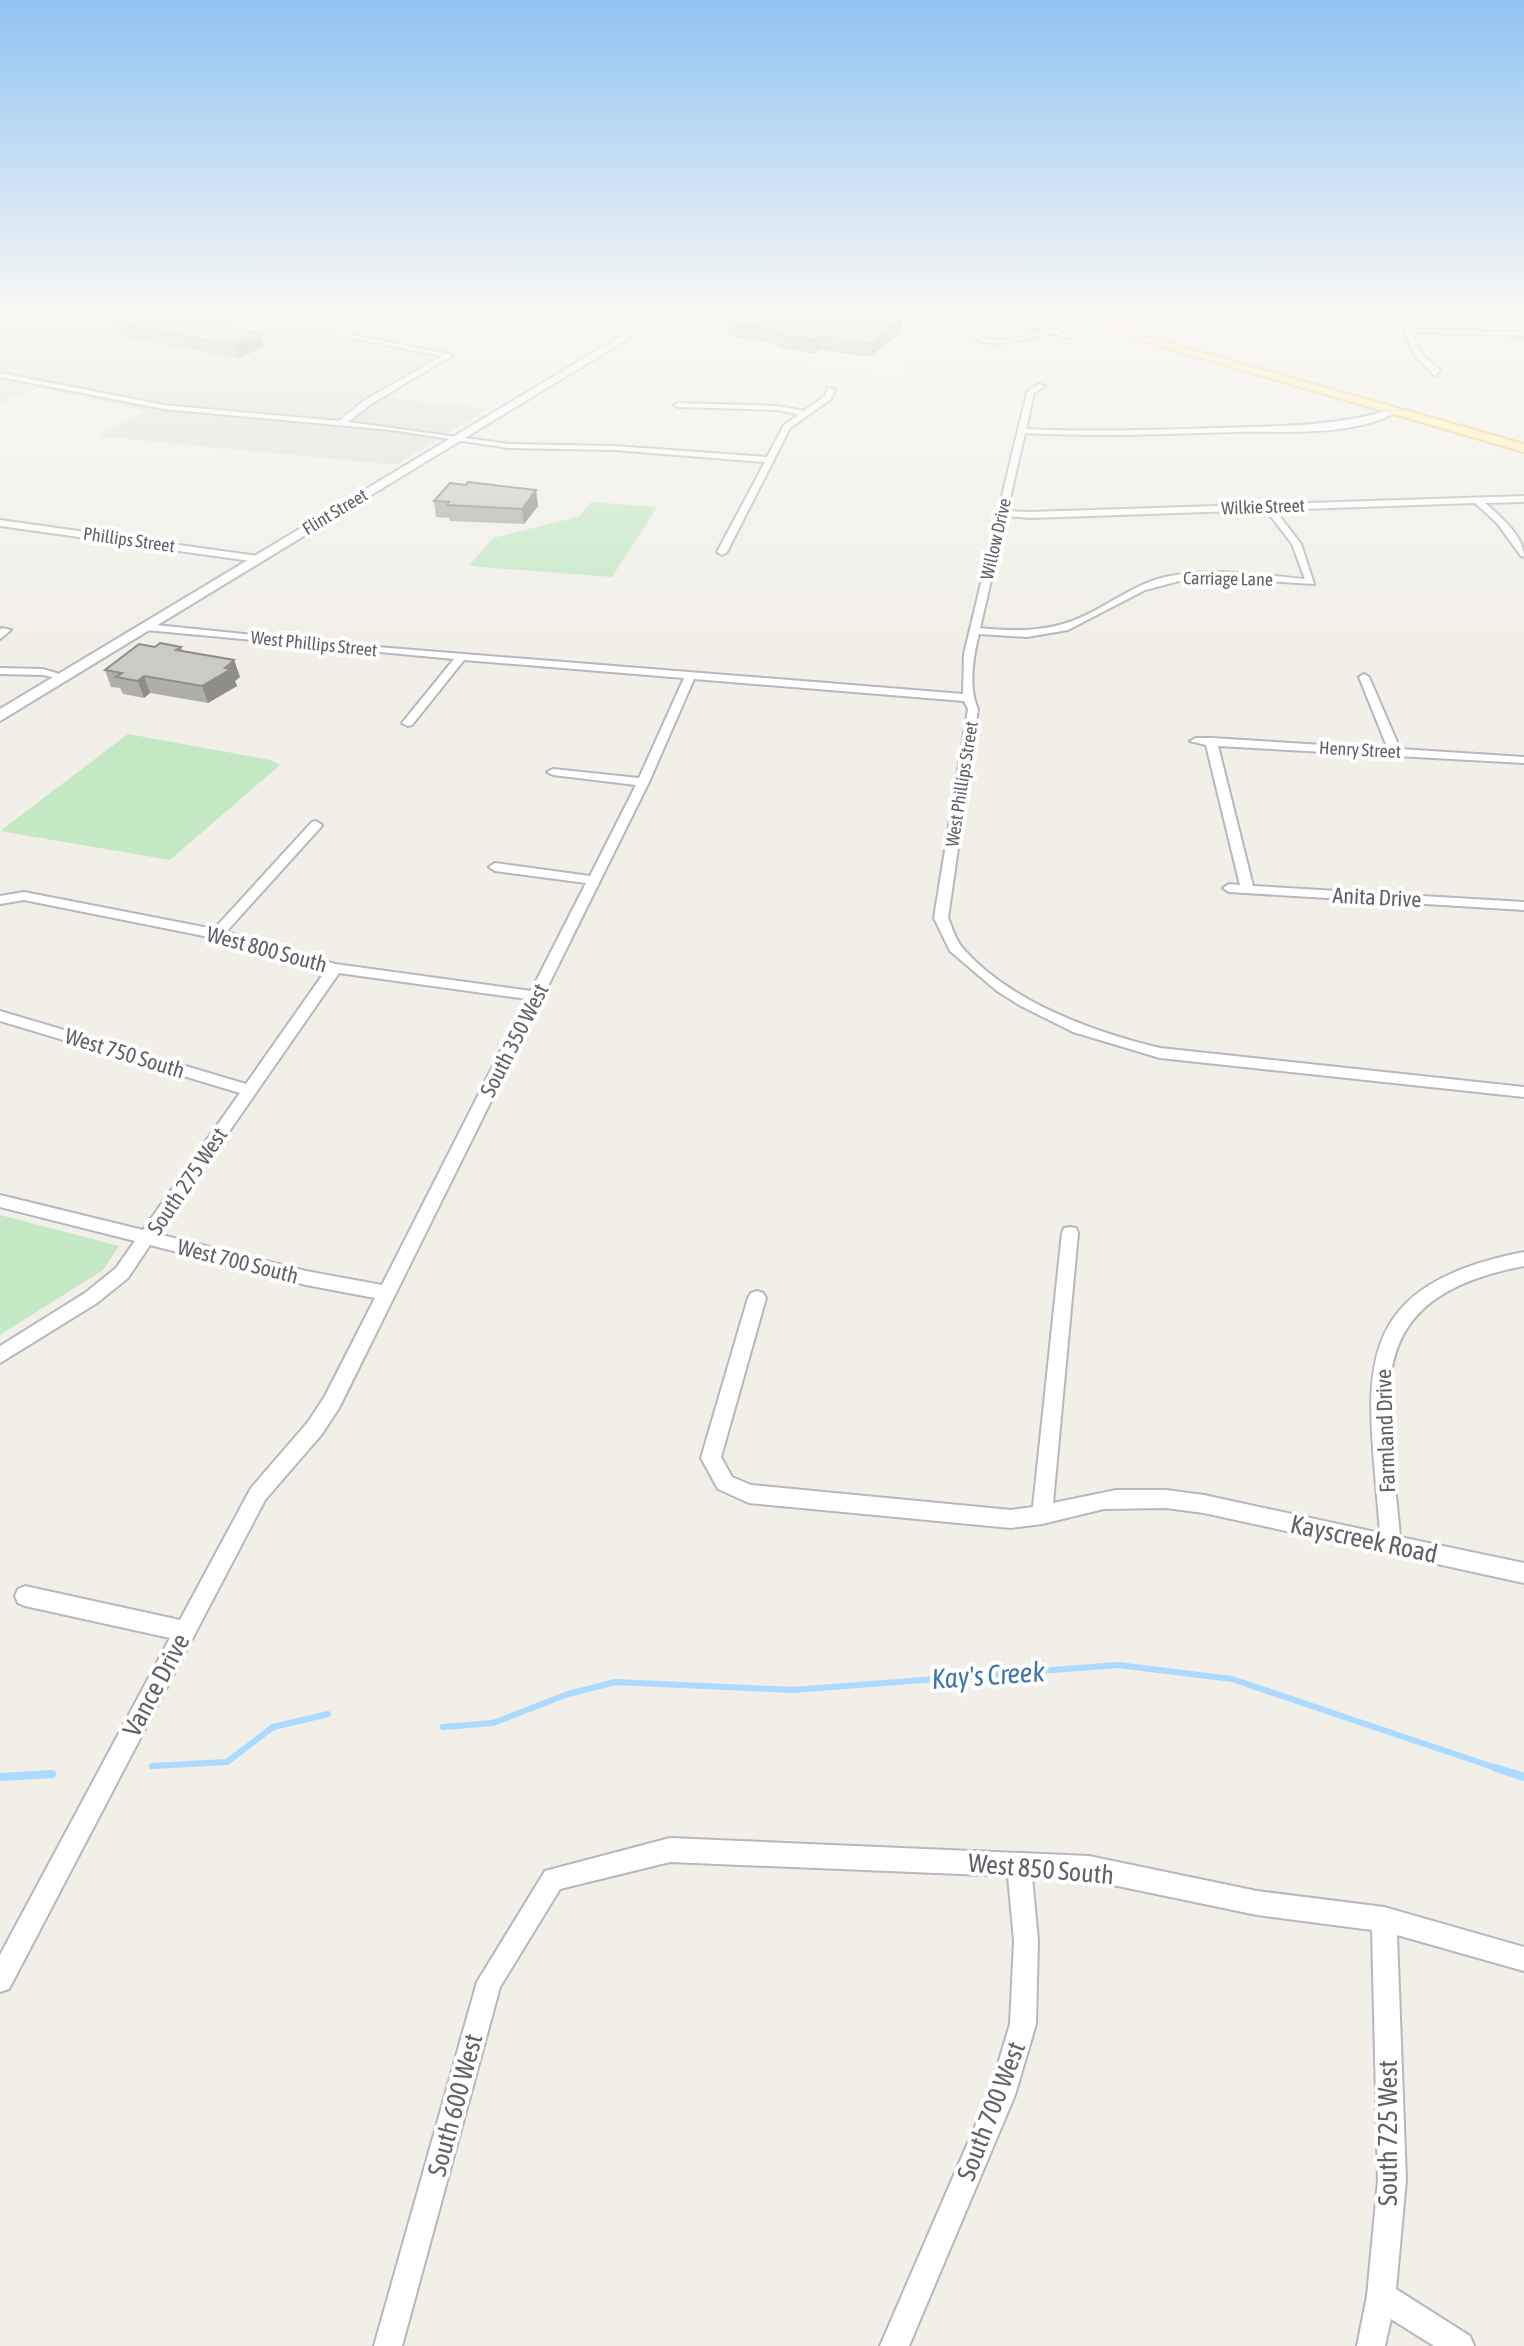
<svg xmlns="http://www.w3.org/2000/svg" width="1524" height="2346" font-family="'Asap Condensed',sans-serif">
	<style>
		.commercial { fill: #fef7e0 }
		.industrial { fill: #e0deda }
		.green { fill: #c5e8c5 }
		.lines { fill: none; stroke-linecap: round; stroke-linejoin: round }
		.stream-far1 { stroke: #aadaff; stroke-width: 6 }
		.stream { stroke: #aadaff; stroke-width: 8 }
		.street-casing { stroke: #b5b8bc; stroke-width: 4 }
		.secondary-casing { stroke: #b6babf; stroke-width: 4 }
		.primary-casing { stroke: #f2c960; stroke-width: 4 }
		.street { fill: #fff; fill-rule: evenodd }
		.secondary { fill: #fff; fill-rule: evenodd }
		.primary { fill: #fff2af; fill-rule: evenodd }
		.wall { fill: #afaea9 }
		.shaded-wall { fill: #8f8d8a }
		.building { fill: #cccac5; stroke: #8f8d8a; stroke-width: 2 }
		.labels { text-anchor: middle; stroke-width: 8; stroke-linejoin: round; paint-order: stroke }
		.far-street-label { font-size: 18px; fill: #5f6368; stroke: #fff }
		.street-label { font-size: 22px; fill: #5f6368; stroke: #fff }
		.near-street-label { font-size: 26px; fill: #5f6368; stroke: #fff }
		.near-water-label { font-size: 28px; font-style: italic; fill: #4174aa; stroke: #fff }
	</style>
	<rect width="100%" height="100%" fill="#f1efe8"/>
	<path class="commercial" d="M683,310H931L898,374L697,344L709,335L657,326Z"/>
	<path class="industrial" d="M0,310H308L273,325L438,355L369,395L488,409L396,465L98,436L148,411L38,388L0,403Z"/>
	<path class="green" d="M591,502L657,507L612,577L469,566L493,538L580,516Z
		M128,734L271,760L280,765L170,860L0,831Z
		M0,1215L119,1246L103,1270L0,1335Z"/>
	<g class="lines">
		<path class="stream-far1" d="M443,1727L493,1723L568,1694L615,1682L793,1690L1118,1665L1232,1679L1502,1770
			M152,1766L227,1762L273,1727L328,1714"/>
		<path class="stream" d="M1496,1768L1524,1777
			M0,1777L52,1774"/>
		<g class="street-casing">
			<path id="street" d="M312,310H320L292,323L453,355L371,404L348,422L509,444L614,446L767,457L784,425L799,415L778,410L678,407L674,405L678,403L778,406L804,411L825,396L828,388L835,390L831,399L790,428L727,552L722,555L717,552L765,462L614,450L509,448L391,430L164,409L0,377V373L164,405L339,421L365,400L442,356L282,324Z
				M1050,310H1058L1030,321L1072,336V338C1064,338 1055,332 1047,334C1016,339 987,355 961,329L970,313L993,312L1023,319ZM980,315L1005,318L1044,330C1018,339 990,348 968,329L973,317Z
				M1403,329L1524,332V336L1410,332L1423,356L1440,370L1435,376L1416,357Z
				M1038,384L1045,386L1034,393L1026,429C1090,432 1154,430 1217,428C1280,426 1334,427 1394,409L1398,411C1355,437 1283,431 1235,432C1165,434 1095,437 1025,433L1007,511L1030,512L1524,496V502L1485,503C1500,516 1524,536 1524,557L1521,556L1497,523L1475,503L1275,510L1301,544L1314,584L1219,578L1183,580L1145,590L1068,630L1027,637L979,634C973,657 968,687 978,709L948,918C952,927 955,938 961,946C1007,1001 1093,1032 1160,1048L1524,1087V1097L1160,1058L1073,1032L1021,1006L997,991L950,951L934,918L968,709L964,701L694,679L649,782L339,1408L322,1434L265,1500L9,1989L0,1992V1955L170,1638L25,1606L18,1603L15,1596L18,1589L25,1586L180,1620L251,1488L308,1422L325,1396L375,1298L306,1285L150,1245L128,1278L97,1303L0,1363V1346L85,1293L116,1268L135,1241L0,1207V1195L143,1230L240,1093L0,1021V1011L246,1084L326,970L214,938L24,900L0,904V896L24,892L214,929L312,822L316,821L322,825L320,828L226,932L335,964L531,991L586,883L495,871L489,867L495,863L590,876L636,785L553,775L547,772L553,769L639,778L684,678L464,660L412,725L408,726L402,723L454,659L146,630L141,627L146,624L340,644L963,694L964,654L1027,392ZM1266,510L1292,544L1305,579C1259,575 1211,567 1165,577C1136,584 1113,602 1088,614C1053,632 1018,632 980,628L1006,516L1030,518ZM339,973L527,999L382,1285L306,1271L158,1234Z
				M0,520L258,556L263,559L258,562L0,526Z
				M2,628L11,630L0,639V630Z
				M0,668L43,669L69,677L64,680L43,675L0,674Z
				M1364,674L1369,677L1400,749L1524,757V763L1218,746L1253,886L1524,902V910L1229,892L1223,888L1229,884L1240,885L1206,745L1190,741L1196,738H1211L1388,749L1359,677Z
				M1070,1227L1076,1228L1078,1233L1053,1503L1116,1490H1166L1204,1495L1380,1533C1369,1383 1339,1288 1524,1252V1266C1351,1299 1389,1401 1400,1537L1524,1563V1583L1204,1513L1166,1508L1104,1509L1042,1524L1011,1528L749,1503L718,1489L701,1458L748,1298L751,1293L757,1291L763,1293L766,1298L721,1457L732,1477L751,1485L1011,1510L1033,1507L1062,1233L1064,1228Z
				M670,1838L1089,1856L1257,1891L1384,1907L1524,1947V1971L1397,1935L1406,2180L1396,2289L1470,2336L1474,2346H1434L1391,2319L1385,2346H1357L1367,2296L1378,2180L1372,1930L1257,1915L1089,1880L1032,1877L1038,1941L1036,2024L1015,2095L909,2346H880L989,2094L1010,2024L1014,1941L1008,1876L670,1862L560,1889L500,1987L402,2346H374L477,1982L545,1871Z"/>
		</g>
		<g class="secondary-casing">
			<path id="secondary" d="M664,310H675L0,721V709Z"/>
		</g>
		<g class="primary-casing">
			<path id="primary" d="M1036,310H1052L1524,444V452Z"/>
		</g>
		<use href="#street" class="street"/>
		<use href="#secondary" class="secondary"/>
		<use href="#primary" class="primary"/>
	</g>
	<path class="wall" d="M220,314L224,327L264,347L238,358L122,337L117,324Z
		M902,319L901,332L870,357L820,350L815,354L777,348V344L727,336V323Z
		M536,490L538,506L524,524L450,521L449,518L436,517L434,501Z
		M155,647H181L183,651L234,660L240,677L235,681L237,686L208,703L150,693L144,698L123,694L120,688L111,687L105,670Z"/>
	<path class="shaded-wall" d="M220,314L224,327L198,323Z
		M902,319L901,332L870,357L871,344Z
		M261,334L264,347L238,358L235,345Z
		M821,337L820,350L815,354V340Z
		M536,490L538,506L524,524L522,509Z
		M234,660L240,677L235,681L237,686L208,703L202,686Z
		M144,676L150,693L144,698L138,681Z"/>
	<path class="building" d="M154,310H196L220,314L198,323L261,334L235,345L117,324Z
		M748,310H833L902,319L871,344L821,337L815,340L777,335L782,331L727,323Z
		M468,482L536,490L522,509L447,505L449,502L434,501L450,483L466,485Z
		M160,643L181,647L176,650L234,660L225,668L231,669L202,686L144,676L138,681L116,677L122,673L105,670L139,644L155,647Z"/>
	<linearGradient id="sky" x2="0" y2="1"><stop stop-color="#8fc3f1"/><stop offset="0.49" stop-color="#f9f8f5"/><stop offset="1" stop-color="#f9f8f5" stop-opacity="0"/></linearGradient>
	<rect width="1524" height="638" fill="url(#sky)"/>
	<g class="labels">
		<g class="far-street-label">
			<text transform="translate(1263 507) rotate(-2)" y="6">Wilkie Street</text>
			<text transform="translate(335 512) rotate(-31)" y="6">Flint Street</text>
			<text transform="translate(996 539) rotate(-77)" y="6">Willow Drive</text>
			<text transform="translate(129 540) rotate(8)" y="6">Phillips Street</text>
			<text transform="translate(1228 579) rotate(1)" y="6">Carriage Lane</text>
			<text transform="translate(314 644) rotate(6)" y="6">West Phillips Street</text>
			<text transform="translate(1360 750) rotate(3)" y="6">Henry Street</text>
			<text transform="translate(962 784) rotate(-81)" y="6">West Phillips Street</text>
		</g>
		<g class="street-label">
			<text transform="translate(1377 897) rotate(3)" y="8">Anita Drive</text>
			<text transform="translate(267 949) rotate(15)" y="8">West 800 South</text>
			<text transform="translate(514 1040) rotate(-63)" y="8">South 350 West</text>
			<text transform="translate(125 1053) rotate(17)" y="8">West 750 South</text>
			<text transform="translate(187 1181) rotate(-56)" y="8">South 275 West</text>
			<text transform="translate(238 1261) rotate(14)" y="8">West 700 South</text>
			<text transform="translate(1385 1431) rotate(-92)" y="8">Farmland Drive</text>
		</g>
		<g class="near-street-label">
			<text transform="translate(1364 1539) rotate(12)" y="9">Kayscreek Road</text>
			<text transform="translate(156 1685) rotate(-62)" y="9">Vance Drive</text>
			<text transform="translate(1041 1869) rotate(5)" y="9">West 850 South</text>
			<text transform="translate(455 2105) rotate(-75)" y="9">South 600 West</text>
			<text transform="translate(991 2111) rotate(-69)" y="9">South 700 West</text>
			<text transform="translate(1388 2133) rotate(-90)" y="9">South 725 West</text>
		</g>
		<g class="near-water-label">
			<text transform="translate(988 1675) rotate(-4)" y="10">Kay's Creek</text>
		</g>
	</g>
</svg>
